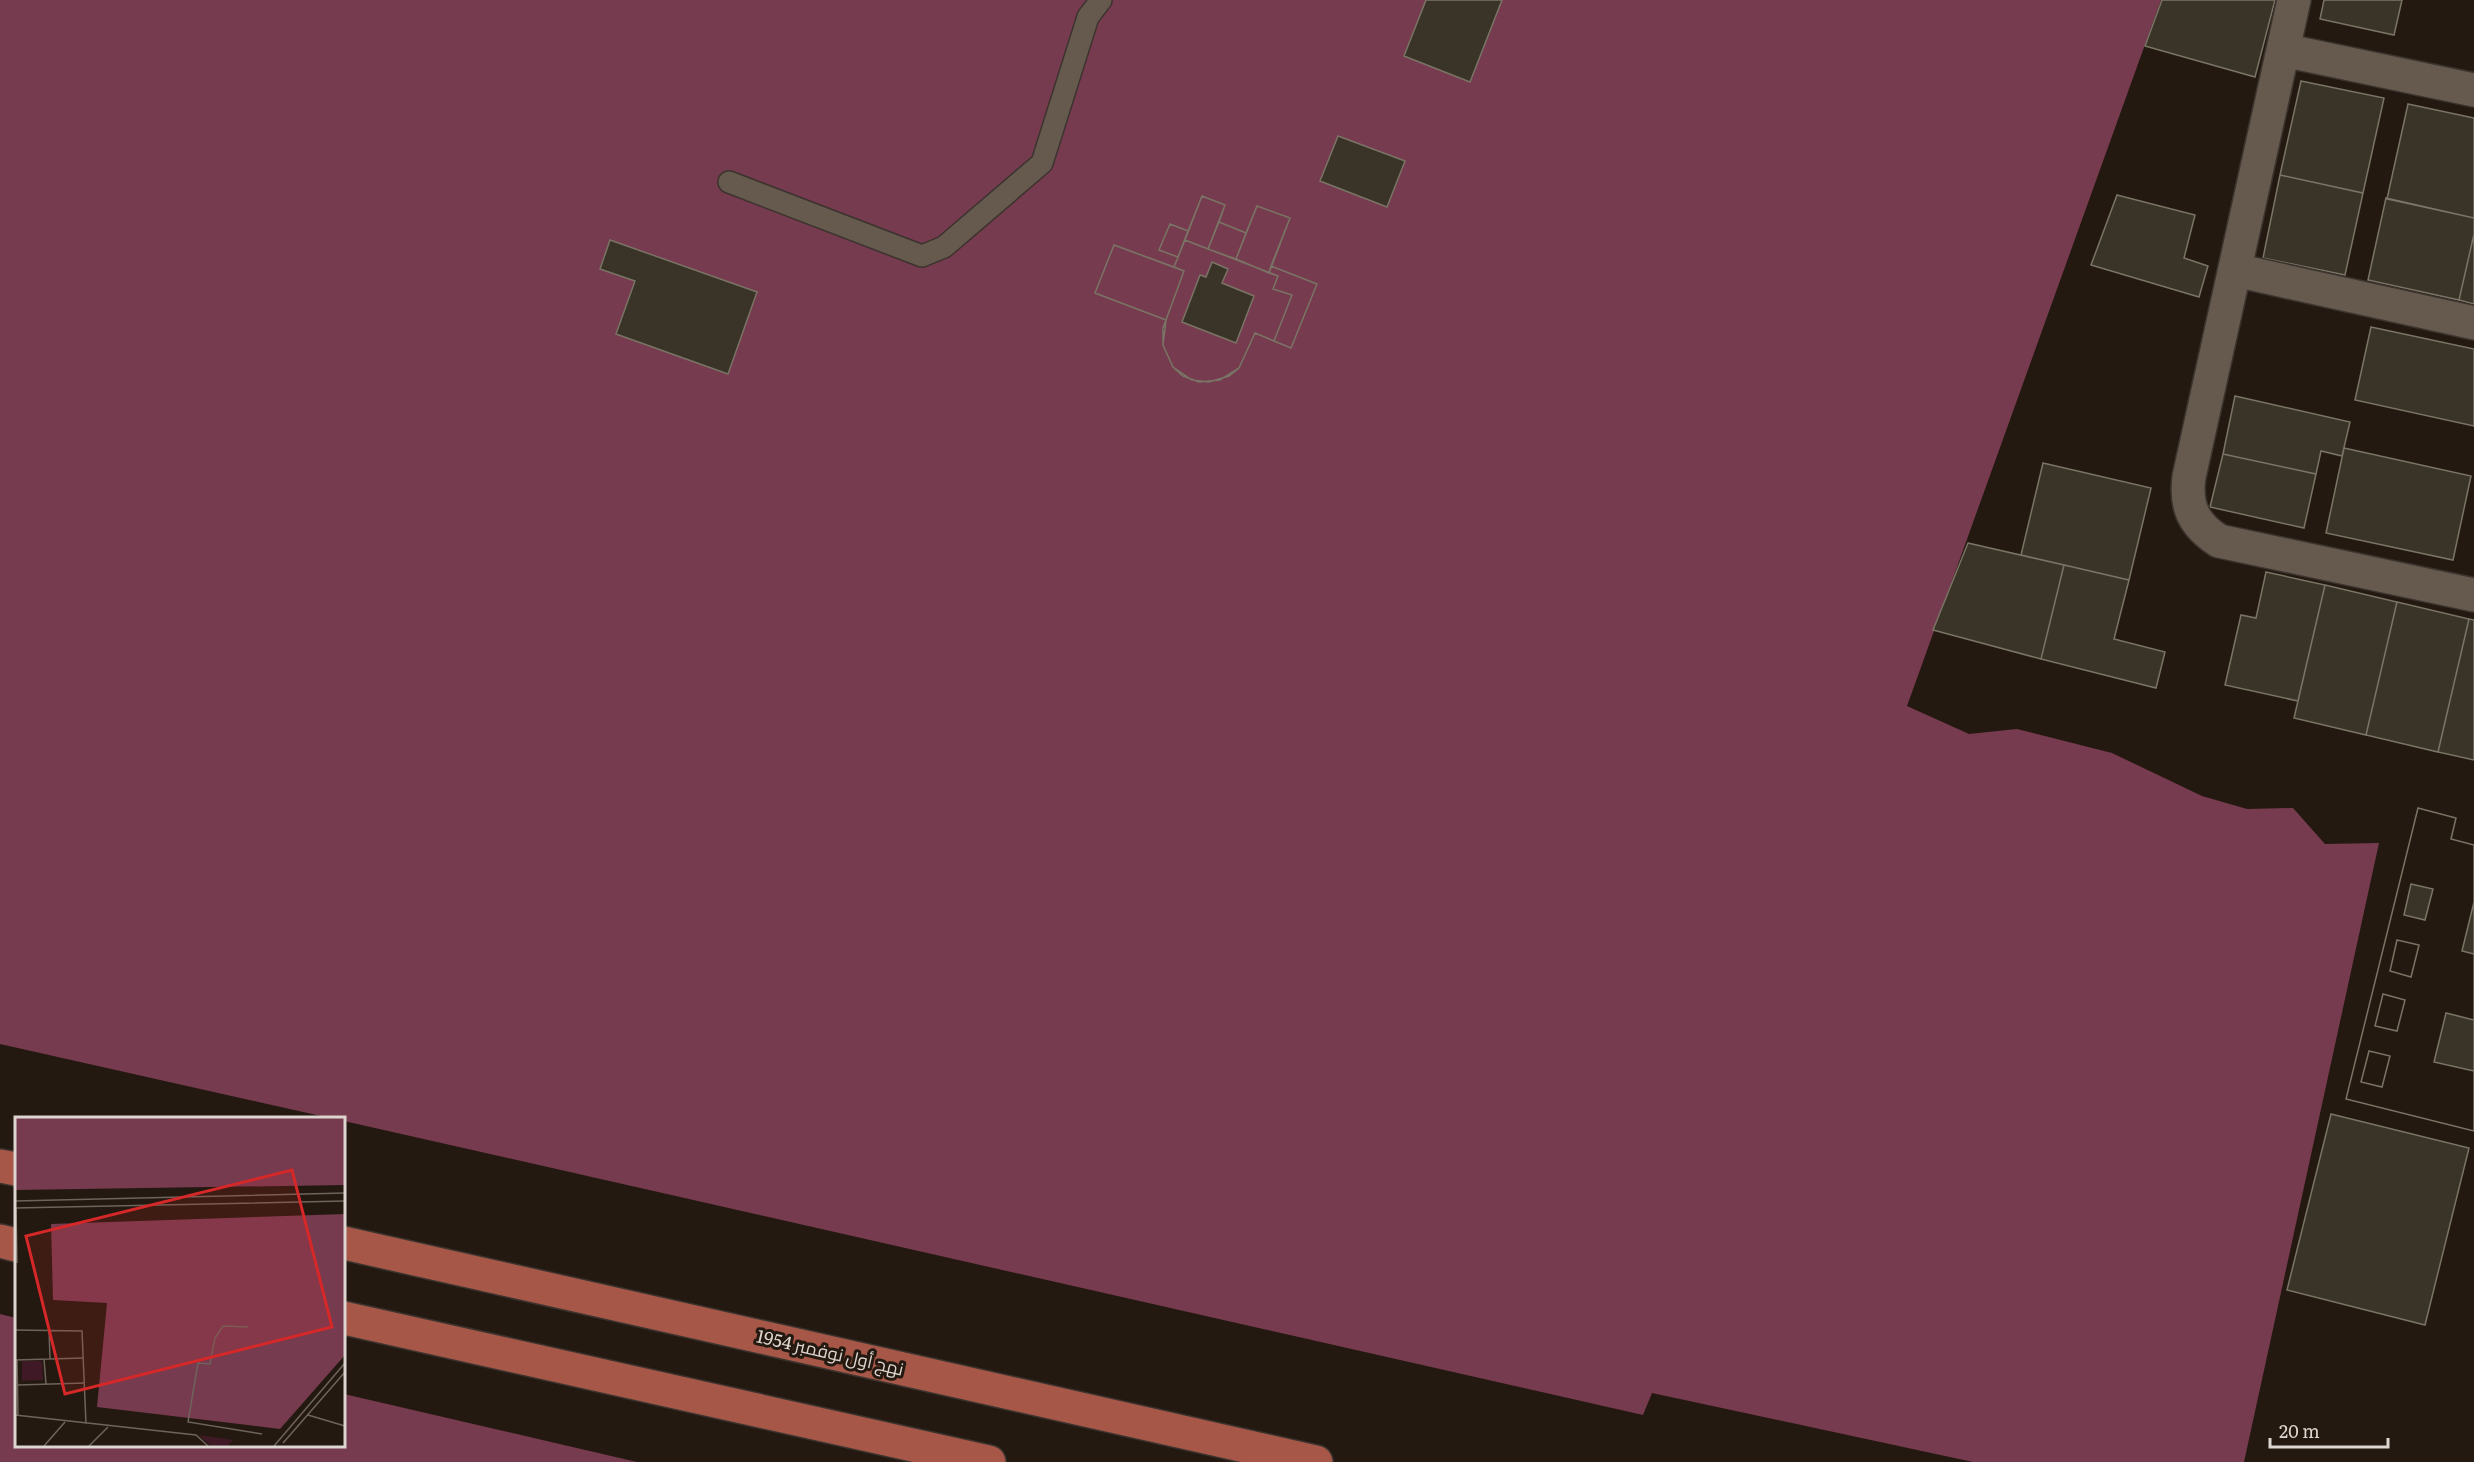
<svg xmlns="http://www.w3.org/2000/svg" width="2474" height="1462" font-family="Literata,Cairo,serif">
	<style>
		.forest { fill: #773b4f }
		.building { fill: #393427; stroke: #797465; stroke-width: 1.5; fill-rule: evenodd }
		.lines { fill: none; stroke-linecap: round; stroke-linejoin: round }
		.service-casing { stroke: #3b332e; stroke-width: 24 }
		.minor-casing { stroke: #3b332e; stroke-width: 36 }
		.primary-casing { stroke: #3b332e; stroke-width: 36 }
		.service { stroke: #66594e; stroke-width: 21 }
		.minor { stroke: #66594e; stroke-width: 33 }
		.primary { stroke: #a65747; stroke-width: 33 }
		.labels { text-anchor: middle; stroke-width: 6; stroke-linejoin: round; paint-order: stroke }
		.street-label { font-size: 18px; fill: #ddd5cf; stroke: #241910 }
		.inset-road { fill: none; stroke: #6e645c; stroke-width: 1.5 }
		.view { fill: #d62828; fill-opacity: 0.15; stroke: #d62828; stroke-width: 3 }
		.inset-edge { fill: none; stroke: #ddd5cf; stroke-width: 3 }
	</style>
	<rect width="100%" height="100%" fill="#241910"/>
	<path class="forest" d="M0,0H2161L1907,706L1969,734L2017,729L2112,753L2202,796L2247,809L2293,808L2325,844L2379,843L2244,1462H1973L1652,1393L1643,1415L344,1121V1118H330L0,1044Z
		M0,1314L16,1318V1446H344V1394L637,1462H0Z"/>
	<path class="building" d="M1426,0H1502L1470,82L1404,56Z
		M2162,0H2275L2255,77L2145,46Z
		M2324,0H2402L2394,35L2320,19Z
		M2301,81L2384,98L2363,193L2280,175Z
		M2408,104L2474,118V218L2387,199Z
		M1338,136L1405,161L1387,207L1320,181Z
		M2280,175L2363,193L2345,275L2263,258Z
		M2117,195L2195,215L2184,258L2208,266L2199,297L2091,265Z
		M1202,196L1225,205L1219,222L1246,233L1257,206L1290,218L1271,266L1317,284L1291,348L1255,333L1239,368L1229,376L1209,382L1192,380L1173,367L1163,345L1166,320L1095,293L1114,245L1174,267L1178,257L1159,250L1170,224L1188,231Z
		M1202,196L1225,205L1208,249L1185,240Z
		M2386,198L2474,218V234L2459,300L2368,280Z
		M1257,206L1290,218L1269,273L1236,259Z
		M1219,222L1246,233L1236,259L1208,249Z
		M1170,224L1188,231L1178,257L1159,250Z
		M2474,234V304L2459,300Z
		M610,240L757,292L728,374L616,334L635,281L600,269Z
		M1185,240L1278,276L1273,289L1292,295L1274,341L1255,333L1239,368L1220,380L1199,382L1183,376L1173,367L1163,345V328L1184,271L1174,267Z
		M1114,245L1184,271L1166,320L1095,293Z
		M1212,262L1228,269L1222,283L1254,296L1236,343L1182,322L1200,275L1206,277Z
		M1271,266L1317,284L1291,348L1274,341L1292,295L1273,289L1278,276L1269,273Z
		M2371,327L2474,349V426L2355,400Z
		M2235,396L2350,422L2342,456L2321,451L2316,474L2223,454Z
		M2344,448L2471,476L2453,560L2326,533Z
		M2223,454L2316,474L2304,528L2210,507Z
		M2043,463L2151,488L2129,580L2021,555Z
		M1968,543L2064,565L2041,659L1933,630Z
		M2064,565L2129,580L2114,639L2165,652L2156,688L2041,659Z
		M2266,572L2325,585L2298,701L2225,685L2241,615L2256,618Z
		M2325,585L2397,602L2366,735L2294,718Z
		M2397,602L2469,619L2438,752L2366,735Z
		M2469,619L2474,620V760L2438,752Z
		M2418,808L2456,818L2451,839L2474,845V1131L2346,1099ZM2397,940L2419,945L2411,977L2390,971ZM2383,994L2405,1000L2397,1031L2375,1026ZM2369,1051L2390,1056L2382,1087L2361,1082Z
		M2418,808L2456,818L2451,839L2474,845V902L2462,951L2474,954V1020L2446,1013L2434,1062L2474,1071V1131L2346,1099Z
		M2411,884L2433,889L2425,920L2404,915Z
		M2397,940L2419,945L2411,977L2390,971Z
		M2383,994L2405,1000L2397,1031L2375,1026Z
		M2369,1051L2390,1056L2382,1087L2361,1082Z
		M2331,1114L2469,1148L2425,1325L2287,1290Z"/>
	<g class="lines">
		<g class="service-casing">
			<path id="service" d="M729,182L922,256L944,247L1042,163L1088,17L1101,0"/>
		</g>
		<g class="minor-casing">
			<path id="minor" d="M2294,0L2189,477C2185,507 2194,525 2219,541L2474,595
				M2283,50L2474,90
				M2235,270L2474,323"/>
		</g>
		<g class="primary-casing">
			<path id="primary" d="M0,1166L16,1169
				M0,1241L16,1245
				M344,1243L1316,1462
				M344,1318L989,1462"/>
		</g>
		<use href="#service" class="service"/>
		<use href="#minor" class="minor"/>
		<use href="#primary" class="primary"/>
	</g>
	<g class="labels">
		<g class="street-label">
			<text transform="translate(830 1353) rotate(13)" y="6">نهج أول نوفمبر 1954</text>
		</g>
	</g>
	<g transform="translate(15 1117)">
		<rect width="330" height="330" fill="#241910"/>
		<path d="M7,244H27L28,263L7,264ZM184,318L218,323L212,329H196Z" fill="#3f1926"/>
		<path d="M0,1H330V68L0,73ZM330,97V238L265,312L82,290L92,186L38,183L36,107Z" fill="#773b4f"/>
		<path class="inset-road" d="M0,84L330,76M0,91L330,84M1,91L2,146M233,210L208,209L200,221L195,247L183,246L173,305L247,317M0,213L67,214L71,307M34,213L35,242M29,242L31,267M0,243L69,241M2,243L3,299M3,268L70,266M0,298L181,318L193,329M293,298L330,309M268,326L330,255M29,329L50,305M74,329L93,310M259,329L330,246"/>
		<path class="view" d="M277,53L317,210L50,277L11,119Z"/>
		<rect width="330" height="330" class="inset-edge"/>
	</g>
	<path d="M2270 1438v9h118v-9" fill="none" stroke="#ddd5cf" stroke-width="3"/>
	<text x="2279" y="1438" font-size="18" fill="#ddd5cf" stroke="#241910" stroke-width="4.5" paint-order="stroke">20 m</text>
</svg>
